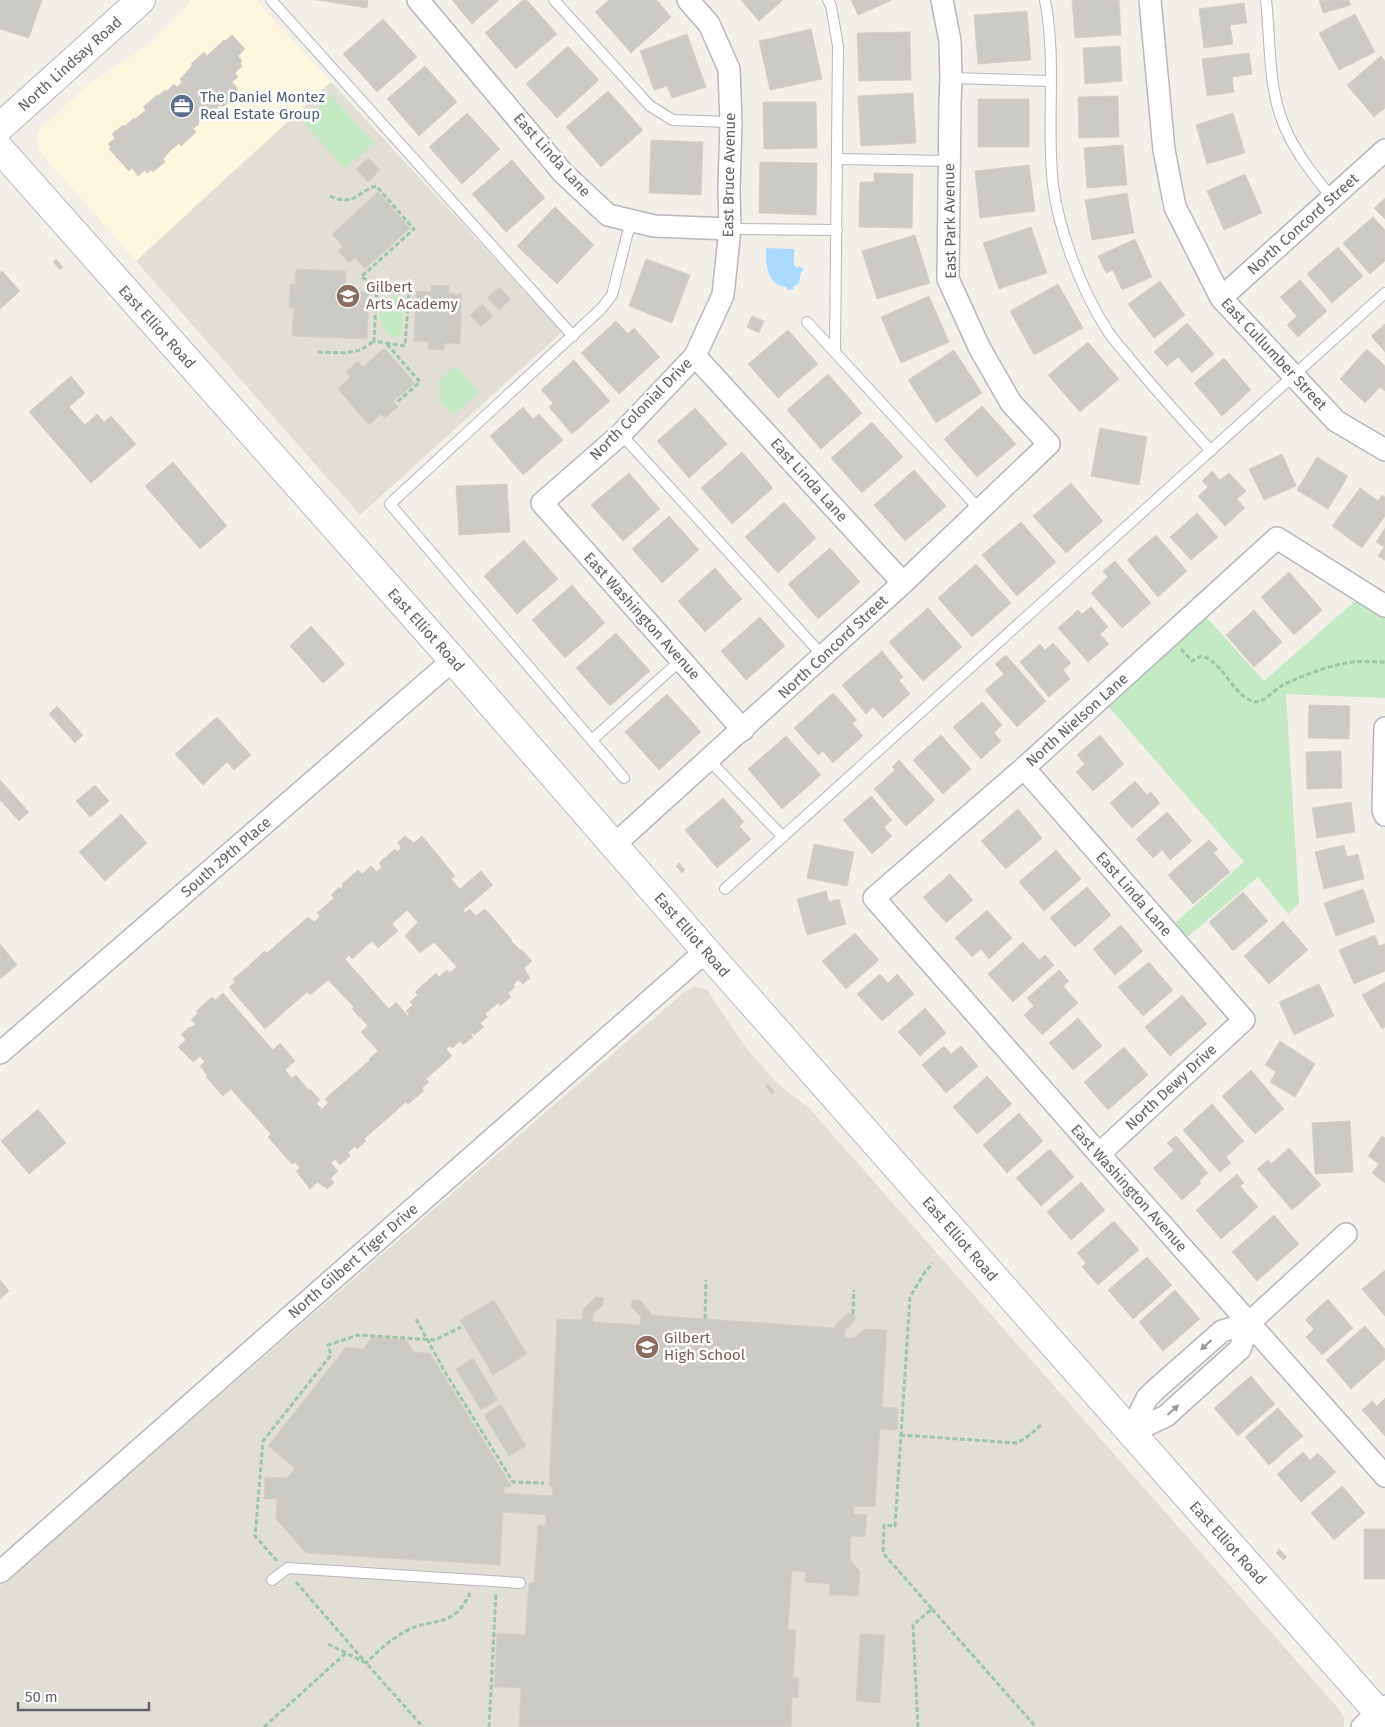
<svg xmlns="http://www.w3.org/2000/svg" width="1385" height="1727" font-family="'Fira Sans',sans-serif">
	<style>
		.commercial { fill: #fef7e0 }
		.education { fill: #e1ded6 }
		.green { fill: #c5e8c5 }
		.water { fill: #aadaff }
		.building { fill: #cccac5; stroke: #d6d1c6; fill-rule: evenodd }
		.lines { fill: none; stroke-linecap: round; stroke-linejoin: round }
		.service-casing { stroke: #b5b8bc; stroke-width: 12 }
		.minor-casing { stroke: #b5b8bc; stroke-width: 24 }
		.secondary-casing { stroke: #b6babf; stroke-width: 30 }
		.path { stroke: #9cc7a9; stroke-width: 3; stroke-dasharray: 5 2.5; stroke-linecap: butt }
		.service { stroke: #fff; stroke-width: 10 }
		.minor { stroke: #fff; stroke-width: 21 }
		.secondary { stroke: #fff; stroke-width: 28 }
		.oneway { fill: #979a9d }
		.labels { text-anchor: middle; stroke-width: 5; stroke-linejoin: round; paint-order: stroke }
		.street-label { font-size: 15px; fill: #5f6368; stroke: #fff }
		.service-label { font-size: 15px; fill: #4e5e75; stroke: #fff; text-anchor: start }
		.education-label { font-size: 15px; fill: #785e54; stroke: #fff; text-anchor: start }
	</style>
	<rect width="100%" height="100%" fill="#f1efe8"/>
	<path class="commercial" d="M191,0H256L331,82L136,261L40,152L37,136L41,128L89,84L147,46L179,14Z"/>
	<path class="education" d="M331,82L562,332L360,515L136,261Z
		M695,986L707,990L747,1049L779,1085L809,1108L1337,1707L1344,1717V1727H0V1586L683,993Z"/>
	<path class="green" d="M331,95L374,143L345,169L302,121Z
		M400,294V298H404L401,338C373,336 373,300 400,294Z
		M457,367L479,392L452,416L440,401L439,381L451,369Z
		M1364,593L1385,606V698L1286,694L1299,903L1288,914L1258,877L1178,945L1166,931L1244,862L1101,698L1199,609L1264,681Z"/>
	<path class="water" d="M766,248L794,249V265L797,268L800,266L804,270L801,272L799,283L793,287L794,289L787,290V287C766,285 766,264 766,248Z"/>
	<path class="building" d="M0,0H42L29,38L0,29Z
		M317,0H368L367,8Z
		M452,0H499L472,24Z
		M523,0H527L557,34L516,69L485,33Z
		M609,0H657L671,17L631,53L595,12Z
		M741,0H783L759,21Z
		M851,0H892L858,15Z
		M1072,0H1119L1121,35L1075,38Z
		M1319,0H1349L1351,5L1323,13Z
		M1244,3L1247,23L1230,25L1233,44L1204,48L1199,9Z
		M1027,11L1031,60L978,64L974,15Z
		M1355,14L1375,52L1339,70L1319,33Z
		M383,19L417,57L377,92L343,54Z
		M811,29L822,79L770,90L759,41Z
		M910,32L911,80L859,81L857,33Z
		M687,34L706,87L672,98L667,86L654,90L640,51Z
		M232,35L245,49L238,56L242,61L240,63L242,66L235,73L238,77L232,82L238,89L234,93L236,95L223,107L220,105L216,109L215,107L198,123L199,124L193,129L196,132L181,146L179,143L170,151L163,159L165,162L153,172L151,170L147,173L145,170L138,176L132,168L129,171L109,149L111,147L108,144L115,138L112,134L123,125L125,126L134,118L135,119L146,110L143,107L157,95L158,96L165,90L167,91L174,84L177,87L182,82L180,79L192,66L191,64L204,52L207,56L224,40L225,41Z
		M568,46L599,80L557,118L526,84Z
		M1120,46L1122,81L1085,84L1083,48Z
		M1249,53L1252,74L1232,77L1234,92L1207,96L1202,59Z
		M1381,56L1385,61V108L1374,117L1347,85Z
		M425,66L457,102L419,136L387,99Z
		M608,91L643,130L601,167L566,127Z
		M913,93L916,143L861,146L858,96Z
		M1118,96L1119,137L1079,138L1078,97Z
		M978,99H1029V147H978Z
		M763,102H816L817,148L764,149Z
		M467,113L500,149L462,184L429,147Z
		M1233,113L1245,153L1207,164L1196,125Z
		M651,140L703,142L701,195L649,193Z
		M1123,145L1127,185L1087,188L1084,148Z
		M368,158L380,170L368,182L356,169Z
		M512,160L545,198L506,232L472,194Z
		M760,162L817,163L816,215L759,213Z
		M1029,165L1035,211L980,218L975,171Z
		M874,173L913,174L912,228L859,227L860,182H874Z
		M1245,174L1262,213L1224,230L1207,191Z
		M378,192L410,228L365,269L355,258L349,263L338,251L343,247L332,234Z
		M1127,193L1134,233L1092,240L1085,200Z
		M1385,198V219L1374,208Z
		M555,207L594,245L557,284L517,246Z
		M1373,217L1385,230V261L1370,274L1343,243Z
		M1031,227L1047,273L999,289L983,243Z
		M915,235L930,283L877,299L862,251Z
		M1135,239L1152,277L1122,290L1113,270L1106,273L1098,256Z
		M1338,247L1363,276L1332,303L1307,274Z
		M56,259L63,267L60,270L53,262Z
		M646,259L690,275L672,323L629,306Z
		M296,269L346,271L345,291L369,292L367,339L292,336L294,308H289L290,284H295Z
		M2,271L20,291L0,309V273Z
		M1300,280L1327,311L1298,337L1287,325L1297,316L1280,297Z
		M1160,281L1185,315L1154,338L1128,304Z
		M1058,284L1083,328L1034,355L1010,311Z
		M431,285L449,286V293L462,294L460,344L445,343L444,350L428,349V342L414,341L416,291L431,292Z
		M499,287L511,299L499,310L487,298Z
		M929,296L949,342L901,363L881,317Z
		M482,304L493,316L481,327L470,315Z
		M752,316L764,321L759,333L747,327Z
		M616,321L628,334L634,328L660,357L619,394L581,353Z
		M1187,323L1214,354L1192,373L1178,357L1167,366L1154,352Z
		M1385,324V352L1371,336Z
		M788,330L818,364L778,398L748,364Z
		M1088,342L1119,379L1080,412L1048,375Z
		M384,348L415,383L393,401L398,407L385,418L381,414L369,425L338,389L350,377L346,372L358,361L363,367Z
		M1367,349L1385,366V391L1380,387L1365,403L1340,379Z
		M954,350L982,393L936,423L908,380Z
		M1224,358L1251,390L1222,416L1194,383Z
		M574,360L610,401L572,434L549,407L553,403L541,390Z
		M828,374L862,413L821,449L787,410Z
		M71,376L85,393L69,407L85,425L97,414L104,422L111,416L136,444L91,483L29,412Z
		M982,406L1016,444L977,477L944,439Z
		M523,407L533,419L539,414L563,440L523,475L490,436Z
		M695,408L727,444L689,478L657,441Z
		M872,422L903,457L862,493L831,458Z
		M1100,428L1147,437L1139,485L1091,476Z
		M742,452L773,488L732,524L701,488Z
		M1282,454L1296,486L1264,500L1249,469Z
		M1317,457L1348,476L1328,509L1297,490Z
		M173,462L227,526L200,549L145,486Z
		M914,470L946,506L905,541L874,505Z
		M1212,471L1220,480L1229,473L1246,491L1237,499L1245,508L1225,526L1198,496L1208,487L1202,481Z
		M629,473L660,509L623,541L591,505Z
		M1071,483L1103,521L1066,553L1033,516Z
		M507,484L510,532L459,535L456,486Z
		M1360,488L1378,501L1382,495L1385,497V516L1362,548L1332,526Z
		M784,502L816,538L778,573L745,537Z
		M1197,513L1218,537L1191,560L1170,537Z
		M669,516L699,550L662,583L632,549Z
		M1021,522L1056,562L1017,596L982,555Z
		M1385,528V560L1378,556L1384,547L1376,542Z
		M1156,535L1187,571L1158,597L1127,560Z
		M524,540L558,579L517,614L484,576Z
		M830,548L860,582L818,619L788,584Z
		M1115,561L1151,603L1122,628L1091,593L1108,577L1103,571Z
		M976,564L1011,603L972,637L938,598Z
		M715,568L742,599L705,632L678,601Z
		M1289,572L1322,610L1294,635L1261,597Z
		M572,585L605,623L565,658L532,620Z
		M1091,607L1108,627L1100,634L1109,644L1088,662L1058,628L1078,610L1082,614Z
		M928,608L962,647L923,681L889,642Z
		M1254,610L1282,642L1254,667L1226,635Z
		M760,617L785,646L746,680L721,651Z
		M311,626L345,664L323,683L290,646Z
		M616,633L650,671L610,706L576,668Z
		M1053,643L1071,663L1063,670L1070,679L1049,697L1020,662L1040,644L1045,650Z
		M882,651L903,677L899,680L910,694L883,718L873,707L866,714L842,685Z
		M1006,655L1046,701L1017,727L985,690L1004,674L995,664Z
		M833,693L857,720L852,723L863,736L833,763L823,751L818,755L794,728Z
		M667,694L701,732L659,770L625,732Z
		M982,702L1002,725L994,733L1001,741L981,759L953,727Z
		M1309,705L1350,706L1349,739L1308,738Z
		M57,706L83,735L75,743L49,714Z
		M217,717L251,755L234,770L227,762L203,785L175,754Z
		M941,735L971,769L943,794L913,760Z
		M1100,735L1124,764L1093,791L1076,772L1085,764L1077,755Z
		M786,736L821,775L782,809L748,769Z
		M1341,751L1342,788L1307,789L1306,752Z
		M899,760L935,800L906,826L874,789L895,770L892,767Z
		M0,780L29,812L19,821L0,800Z
		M1135,781L1147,795L1151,792L1160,803L1132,828L1110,803Z
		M95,785L109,801L90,817L76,801Z
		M871,796L892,820L884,827L892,836L872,854L843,820Z
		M723,798L744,822L739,826L751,839L717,868L685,830Z
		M1351,802L1355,832L1317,838L1312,808Z
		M1018,809L1042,838L1006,869L981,841Z
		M1167,812L1192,841L1170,860L1162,850L1153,858L1136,839Z
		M121,814L147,843L105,881L79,852Z
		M405,836L414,843L422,836L455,876L451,879L460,889L481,871L493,885L463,910L465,913L470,909L476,916L485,909L512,940L511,941L520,950L521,949L532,961L524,968L530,978L523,984L518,980L513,985L515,987L508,993L511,997L500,1006L498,1003L485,1014L488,1017L480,1023L484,1027L474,1035L473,1033L471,1035L473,1037L463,1045L460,1041L452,1048L450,1046L446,1049L452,1056L426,1079L429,1082L422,1088L424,1091L408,1104L406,1102L364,1139L366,1141L357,1149L355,1146L348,1153L350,1156L340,1165L335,1159L331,1163L338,1171L331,1178L334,1183L327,1189L324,1186L323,1187L318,1182L310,1189L296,1171L300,1168L295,1162L292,1164L268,1137L271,1134L231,1089L223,1096L206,1077L207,1075L200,1066L205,1062L200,1056L193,1062L178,1047L186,1040L181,1034L190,1027L191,1028L196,1024L191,1020L198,1013L196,1011L212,997L215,1000L223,993L273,1050L280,1043L295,1061L285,1070L292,1078L296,1075L309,1091L310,1089L320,1100L316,1103L322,1109L328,1103L325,1099L370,1060L369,1059L378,1051L361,1032L368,1026L352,1009L354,1007L328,980L310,995L307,992L265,1029L229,987L235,982L233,979L249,966L252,968L249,965L265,951L267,953L308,917L314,922L320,916L317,913L334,898L331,895L339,887L341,889L343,886L342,884L358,870L362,874L371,866L377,872L382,867L379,863L395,849L398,852L401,848L398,842ZM407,910L418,922L405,936L420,953L434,942L457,967L449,973L447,970L439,977L436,973L415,992L418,995L410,1002L413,1005L406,1011L409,1014L407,1015L396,1002L389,1009L345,959L349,955L352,959L372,941L378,948L398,931L392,924Z
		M1209,840L1218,849L1214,853L1230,872L1193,904L1168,875Z
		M814,844L854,852L847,886L807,878Z
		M1344,845L1347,857L1358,854L1364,879L1324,889L1315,852Z
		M1056,850L1081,879L1044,911L1019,882Z
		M679,863L685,870L682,873L676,866Z
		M950,874L973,900L946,923L923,897Z
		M1087,887L1111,915L1075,947L1050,918Z
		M1363,889L1375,922L1336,936L1324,903Z
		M826,891L829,902L839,899L846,924L807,935L797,899Z
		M1243,892L1268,921L1233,951L1209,922Z
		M987,910L1012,938L989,959L981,949L972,957L955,938Z
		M1283,921L1308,950L1269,984L1244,956Z
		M1121,925L1143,951L1115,975L1093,949Z
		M855,933L879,960L846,989L822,961Z
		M1375,935L1379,946L1385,944V971L1354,984L1339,950Z
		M1023,942L1039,960L1045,955L1054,965L1013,1002L988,974Z
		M0,944L17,965L0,979Z
		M1149,962L1173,990L1143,1016L1118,987Z
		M1059,970L1069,981L1063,986L1078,1003L1042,1035L1024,1015L1034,1006L1027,998Z
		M880,974L888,983L897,974L914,994L882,1021L857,994Z
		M1385,982V1027L1382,1029L1362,995Z
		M1319,984L1334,1016L1294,1035L1279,1002Z
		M1182,995L1207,1024L1170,1056L1145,1027Z
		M925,1008L946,1033L920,1056L898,1032Z
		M1078,1018L1102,1046L1073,1070L1049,1043Z
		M1280,1041L1315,1064L1295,1097L1270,1082L1276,1072L1265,1065Z
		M944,1046L951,1054L961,1046L978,1066L946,1093L922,1065Z
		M1124,1047L1148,1075L1108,1110L1084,1082Z
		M1251,1070L1284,1109L1255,1134L1222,1096Z
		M987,1076L1012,1104L977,1134L953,1107Z
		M768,1084L774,1091L772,1094L765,1086Z
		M1212,1104L1244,1141L1226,1157L1231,1163L1220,1172L1183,1130Z
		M38,1109L66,1143L29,1174L1,1141Z
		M1019,1113L1043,1141L1007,1173L983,1145Z
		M1350,1121L1353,1172L1315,1174L1312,1123Z
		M1176,1136L1208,1173L1199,1181L1201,1183L1182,1200L1153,1168L1174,1150L1167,1143Z
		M1382,1136L1385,1138V1183L1372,1173L1379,1164L1368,1156Z
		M1289,1148L1321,1185L1292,1210L1257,1169L1268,1160L1271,1164Z
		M1050,1149L1074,1177L1041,1206L1016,1178Z
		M1237,1174L1244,1183L1240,1186L1258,1207L1221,1239L1196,1210Z
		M1081,1182L1105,1210L1071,1240L1047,1212Z
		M1274,1215L1299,1244L1257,1281L1232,1252Z
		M1114,1221L1139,1250L1098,1285L1082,1267L1086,1263L1077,1253Z
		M1147,1257L1172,1285L1133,1319L1108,1290Z
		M1385,1270V1316L1362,1289Z
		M0,1280L9,1291L0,1299Z
		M1175,1290L1200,1319L1163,1351L1139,1322Z
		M596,1297L604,1298L603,1305L593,1314V1322L640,1325L641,1317L631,1307L632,1300H640L651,1313L650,1315L835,1328L836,1324L848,1313L855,1314V1321L845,1330V1338H854L865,1329L887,1330L882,1407L898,1408L897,1430L880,1429L875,1507L854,1506L853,1514L867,1515L865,1537L851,1536L850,1560L860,1571L858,1596L829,1595L830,1584L805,1582V1572L792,1571L788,1630H796L793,1678H799L798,1698H792L791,1727H519L521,1688L494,1687L497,1633L525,1635L529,1583H534L538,1525H546V1515L503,1512L500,1565L306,1553L276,1519L277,1499H264L265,1477L287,1478L295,1468L268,1446L346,1347L363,1349L372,1337L406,1340L414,1352L430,1353L512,1487H505L504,1493L552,1496L553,1486H549L557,1319L582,1320L583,1309Z
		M1328,1299L1353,1328L1322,1355L1306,1337L1314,1329L1305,1320Z
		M494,1300L527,1354L493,1375L460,1320Z
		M1365,1326L1385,1349V1359L1351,1389L1326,1360Z
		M473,1358L498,1400L481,1410L456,1369Z
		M1251,1376L1275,1404L1238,1436L1214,1408Z
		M1385,1398V1436L1362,1410L1372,1401L1377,1406Z
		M501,1404L526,1446L509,1456L484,1415Z
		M1278,1408L1303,1436L1269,1465L1245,1437Z
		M1303,1452L1310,1460L1318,1453L1336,1472L1301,1502L1277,1474Z
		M1342,1486L1365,1513L1334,1540L1311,1513Z
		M1364,1529H1385V1579H1364Z
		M1279,1549L1287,1557L1283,1560L1276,1553Z
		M860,1634L885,1635L880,1703L856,1701Z"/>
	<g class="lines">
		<g class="service-casing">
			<path id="service" d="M271,0L573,336
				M554,0L650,106L673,120L731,122
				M828,0L831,6L838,46L835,352
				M1045,0C1057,61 1046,124 1053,185C1059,232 1082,291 1107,330C1114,341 1123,350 1131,360C1156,391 1184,421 1211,451
				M1266,0C1271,43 1267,91 1287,132C1298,156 1315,177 1332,198
				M951,78L1051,81
				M838,159L949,161
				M730,229L837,230
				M807,322L980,510
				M621,434L823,656
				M592,740L681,660
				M709,760L783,837
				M624,778L390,504L601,309L612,295L631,220
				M725,889L1385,293
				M272,1580L288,1568L520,1583"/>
		</g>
		<g class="minor-casing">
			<path id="minor" d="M418,0L563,173L608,215L654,226L730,229
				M688,0L709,24L729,69L731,122L729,189L730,229L723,295L695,356L621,434L542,503L743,730
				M1150,0L1164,150L1175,207L1221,298L1336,421L1385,450
				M1221,298L1385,150
				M695,356L903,583
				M1385,606L1277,538L1024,768L874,898L1099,1154L1385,1476
				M1385,728L1383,810L1385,815
				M1024,768L1244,1020L1099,1154
				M614,845L903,583L1049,444L1011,403L979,347L948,279L950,103L951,78L950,41L942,0
				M0,1053L453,660
				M1130,1433L1147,1398L1154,1391L1222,1331L1249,1323L1346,1234
				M1130,1433L1166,1416L1240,1349L1249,1323
				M0,1572L706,951
				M1362,1727L1385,1706"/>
		</g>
		<g class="secondary-casing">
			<path id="secondary" d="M0,127L141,0
				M0,149L453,660L706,951L1385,1720"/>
		</g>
		<path class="path" d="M330,196C354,207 355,193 376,186L414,229L361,277L389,290L409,291L405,346L374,341L377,285
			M387,344L420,382L397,402
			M318,352L344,353L361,350L374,341
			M1181,649L1192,661L1201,656C1223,661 1232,694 1252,701C1263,705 1272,691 1281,686C1301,676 1332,664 1354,662C1364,661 1375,662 1385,662
			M853,1314L854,1290
			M416,1319L445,1372L513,1482L544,1483
			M705,1319L706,1280
			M900,1435L1017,1443L1027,1437L1041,1425
			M277,1561L255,1536L263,1441L331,1355L328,1345L358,1335L435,1340L461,1327
			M296,1582L366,1663C378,1651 391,1639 406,1631C434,1616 453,1630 470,1593
			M932,1609L1036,1727
			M328,1644L366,1663L423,1727
			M264,1727L346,1653
			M489,1727L496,1593
			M918,1727L913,1625L932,1609L883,1553L884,1525L895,1526L910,1297L925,1272L933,1263"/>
		<use href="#service" class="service"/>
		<use href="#minor" class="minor"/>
		<use href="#secondary" class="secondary"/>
	</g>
	<defs><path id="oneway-solid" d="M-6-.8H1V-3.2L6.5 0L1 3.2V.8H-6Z" transform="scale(1.25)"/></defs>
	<g class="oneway">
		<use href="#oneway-solid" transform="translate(1206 1345) rotate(138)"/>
		<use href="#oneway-solid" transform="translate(1173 1410) rotate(-42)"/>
	</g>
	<defs>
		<g id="office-disc" transform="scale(1.25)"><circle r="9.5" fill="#5c6f8a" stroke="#fff"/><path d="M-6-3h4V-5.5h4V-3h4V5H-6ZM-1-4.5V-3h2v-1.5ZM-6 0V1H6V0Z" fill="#fff"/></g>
		<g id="school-disc" transform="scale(1.25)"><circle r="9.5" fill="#8d6e63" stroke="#fff"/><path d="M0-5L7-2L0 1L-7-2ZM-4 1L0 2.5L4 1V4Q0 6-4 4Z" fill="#fff"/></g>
	</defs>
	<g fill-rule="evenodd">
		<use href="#office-disc" x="182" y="106"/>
		<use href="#school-disc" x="348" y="296"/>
		<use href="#school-disc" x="647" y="1347"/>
	</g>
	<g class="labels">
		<g class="street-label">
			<text transform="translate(70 64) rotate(-42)" y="5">North Lindsay Road</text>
			<text transform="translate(552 155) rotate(48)" y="5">East Linda Lane</text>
			<text transform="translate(729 175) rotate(-89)" y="5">East Bruce Avenue</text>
			<text transform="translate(950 221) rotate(-91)" y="5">East Park Avenue</text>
			<text transform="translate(1303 224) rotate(-42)" y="5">North Concord Street</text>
			<text transform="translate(157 327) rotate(48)" y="5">East Elliot Road</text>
			<text transform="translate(1274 354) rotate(47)" y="5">East Cullumber Street</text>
			<text transform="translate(641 409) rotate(-45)" y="5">North Colonial Drive</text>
			<text transform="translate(809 480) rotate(48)" y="5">East Linda Lane</text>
			<text transform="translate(642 616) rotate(48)" y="5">East Washington Avenue</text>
			<text transform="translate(426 630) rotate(48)" y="5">East Elliot Road</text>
			<text transform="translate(833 647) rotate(-43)" y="5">North Concord Street</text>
			<text transform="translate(1077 720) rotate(-42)" y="5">North Nielson Lane</text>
			<text transform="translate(226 857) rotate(-41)" y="5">South 29th Place</text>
			<text transform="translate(1134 894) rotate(49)" y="5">East Linda Lane</text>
			<text transform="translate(692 935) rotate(49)" y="5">East Elliot Road</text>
			<text transform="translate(1171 1087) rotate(-43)" y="5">North Dewy Drive</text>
			<text transform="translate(1129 1188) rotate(48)" y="5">East Washington Avenue</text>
			<text transform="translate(960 1239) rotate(49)" y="5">East Elliot Road</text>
			<text transform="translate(353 1261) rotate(-41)" y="5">North Gilbert Tiger Drive</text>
			<text transform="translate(1228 1543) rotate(48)" y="5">East Elliot Road</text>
		</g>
		<g class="service-label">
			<text x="200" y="102">The Daniel Montez<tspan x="200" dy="17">Real Estate Group</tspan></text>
		</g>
		<g class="education-label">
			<text x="366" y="292">Gilbert<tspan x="366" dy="17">Arts Academy</tspan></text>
			<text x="664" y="1343">Gilbert<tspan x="664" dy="17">High School</tspan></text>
		</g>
	</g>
	<path d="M18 1702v8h131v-8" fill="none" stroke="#5f6368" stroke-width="2.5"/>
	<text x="25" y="1702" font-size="15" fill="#5f6368" stroke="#ffffff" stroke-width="4" paint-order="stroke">50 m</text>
</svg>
